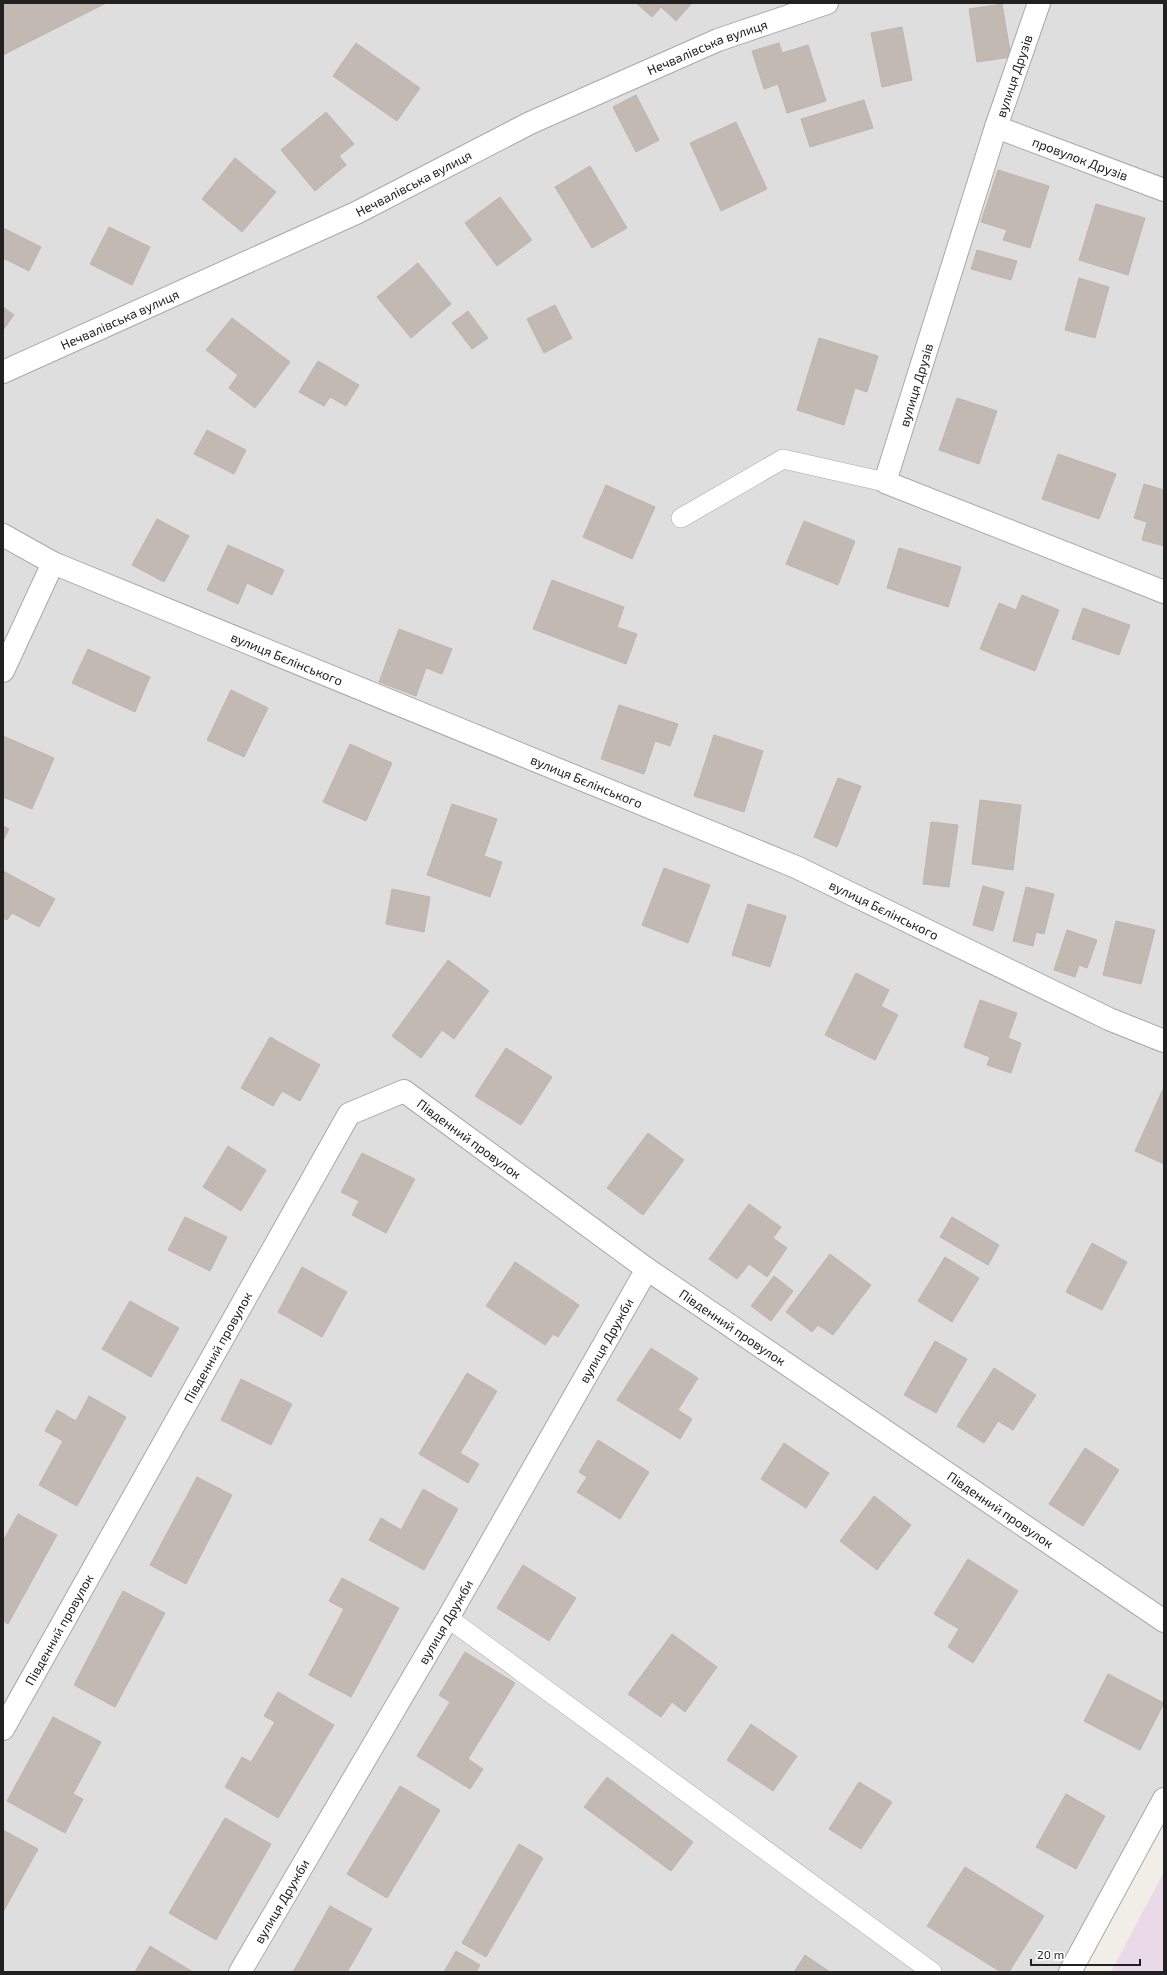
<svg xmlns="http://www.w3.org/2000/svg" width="1167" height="1975" font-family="'Exo 2',sans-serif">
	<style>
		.residential { fill: #dfdede }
		.industrial { fill: #ead9e7 }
		.building { fill: #c2b9b3; stroke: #c2b4aa }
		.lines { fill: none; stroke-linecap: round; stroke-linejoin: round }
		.service-casing { stroke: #a8a8a8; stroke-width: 20 }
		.minor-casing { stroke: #a8a8a8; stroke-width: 24 }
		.service { stroke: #fff; stroke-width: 19 }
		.minor { stroke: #fff; stroke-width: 22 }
		.labels { text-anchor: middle; stroke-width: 4; stroke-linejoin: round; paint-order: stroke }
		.street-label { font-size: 13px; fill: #212121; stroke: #fff }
	</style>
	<rect width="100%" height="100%" fill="#f1ede7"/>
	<path class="residential" d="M3,3H1164V1804L1060,1972H3Z"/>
	<path class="industrial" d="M1164,1872V1972H1111Z"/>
	<path class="building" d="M3,3H106L3,55Z
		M636,3H692L676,21L661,7L652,17Z
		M1002,4L1011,57L977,62L969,9Z
		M902,27L912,80L882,87L871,33Z
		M356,43L420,88L397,121L333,76Z
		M779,43L782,53L808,45L826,101L787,113L778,84L764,89L752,51Z
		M636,95L659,140L636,152L613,107Z
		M864,100L873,128L810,147L801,119Z
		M326,112L354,144L339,156L346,165L315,191L281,150Z
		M736,122L767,189L721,211L690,143Z
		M235,158L276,192L242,232L202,199Z
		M590,166L627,228L592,248L555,187Z
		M998,170L1049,186L1030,248L1003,240L1007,230L981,222Z
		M500,197L532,240L497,266L465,223Z
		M1096,204L1145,218L1128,275L1079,260Z
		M109,227L150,247L132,285L90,264Z
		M3,228L41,247L29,271L3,258Z
		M977,250L1017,261L1011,280L971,269Z
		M418,263L451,304L411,338L377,297Z
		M1079,278L1109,287L1095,338L1065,330Z
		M555,305L572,338L544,353L527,319Z
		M3,307L14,315L3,330Z
		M468,311L488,338L472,349L452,323Z
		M232,318L290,362L255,408L229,388L238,375L206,350Z
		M819,338L878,356L867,392L855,388L844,425L797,410Z
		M318,361L359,385L346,406L330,397L324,406L299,392Z
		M957,398L997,411L979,464L939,450Z
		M207,430L246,450L234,474L194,454Z
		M1058,454L1116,474L1099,519L1042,499Z
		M1144,484L1164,490V546L1142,540L1147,522L1134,518Z
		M606,485L655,507L632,559L583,537Z
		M157,519L189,536L164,582L132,565Z
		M804,521L855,541L838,585L786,564Z
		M228,545L284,570L272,595L247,583L238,604L207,590Z
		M899,548L961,567L948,607L887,588Z
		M552,580L624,607L617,627L637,634L626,664L533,629Z
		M1022,595L1059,610L1035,671L980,649L999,603L1016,610Z
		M1083,608L1130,625L1119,655L1072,639Z
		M399,629L452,649L442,674L426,668L416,696L379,682Z
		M88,649L150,677L135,712L72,683Z
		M231,690L268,708L244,757L207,740Z
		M619,705L678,724L670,746L655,741L644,774L601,759Z
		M714,735L763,751L744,812L694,796Z
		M3,736L54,758L32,809L3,797Z
		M350,744L392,763L366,821L323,802Z
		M838,778L861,786L837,847L814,837Z
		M980,800L1021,805L1013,870L972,864Z
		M452,804L497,819L484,856L502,862L490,897L427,875Z
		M931,822L958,825L949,887L923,884Z
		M3,826L9,829L3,841Z
		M664,868L710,885L688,943L642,925Z
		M3,871L55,899L39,927L12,913L7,920L3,918Z
		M983,886L1004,892L993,931L973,925Z
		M1026,887L1054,894L1044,934L1036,932L1033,946L1013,941Z
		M392,889L430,897L424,932L386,924Z
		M748,904L786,916L770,967L732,955Z
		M1116,921L1155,930L1141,984L1103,975Z
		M1067,930L1097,940L1087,968L1079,965L1075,977L1054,970Z
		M448,960L489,991L454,1039L442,1030L421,1058L392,1036Z
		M856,973L889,990L881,1006L898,1015L875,1060L825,1035Z
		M980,1000L1017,1013L1008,1038L1021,1043L1011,1073L987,1065L990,1057L964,1047Z
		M270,1037L320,1065L300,1101L282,1091L273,1106L241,1088Z
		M506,1048L552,1077L521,1125L475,1096Z
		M1164,1087V1164L1135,1151Z
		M648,1133L684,1160L643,1215L607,1188Z
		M228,1146L266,1170L241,1211L203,1187Z
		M362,1153L415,1179L386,1233L352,1215L359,1201L341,1192Z
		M749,1204L781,1227L773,1238L787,1248L767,1277L749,1264L737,1279L709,1259Z
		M185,1217L227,1237L210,1271L168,1250Z
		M952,1217L999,1245L988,1265L940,1237Z
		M1092,1243L1127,1262L1102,1310L1066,1292Z
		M830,1254L871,1285L833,1335L818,1325L812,1332L786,1312Z
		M945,1257L979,1278L952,1322L918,1301Z
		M515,1262L579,1305L558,1337L553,1334L545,1345L486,1306Z
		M302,1267L347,1292L322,1337L278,1312Z
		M774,1276L793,1291L771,1321L751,1306Z
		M130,1301L179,1328L151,1377L102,1349Z
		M935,1341L967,1359L936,1413L904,1395Z
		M651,1348L698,1378L678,1410L692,1419L680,1439L617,1400Z
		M994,1368L1036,1395L1013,1430L998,1421L984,1443L957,1426Z
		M467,1373L497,1391L460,1453L479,1464L468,1483L419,1454Z
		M241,1379L292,1404L271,1445L221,1420Z
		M89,1396L126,1417L77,1506L39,1485L63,1441L45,1431L57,1410L76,1421Z
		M598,1440L649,1472L620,1519L577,1492L587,1477L579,1472Z
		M784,1443L829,1473L806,1508L761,1479Z
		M1085,1448L1119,1470L1083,1526L1049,1504Z
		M197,1477L232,1495L186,1584L150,1565Z
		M423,1489L458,1509L424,1570L369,1540L381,1518L401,1530Z
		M874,1496L911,1525L877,1570L840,1541Z
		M18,1514L57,1535L8,1624L3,1621V1541Z
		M968,1559L1018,1591L973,1663L948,1647L959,1629L934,1614Z
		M523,1565L576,1598L549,1641L497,1608Z
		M342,1578L399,1608L351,1697L309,1675L344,1609L329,1601Z
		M123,1591L165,1613L115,1707L74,1685Z
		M672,1634L717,1667L685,1712L672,1702L661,1717L628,1694Z
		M465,1652L515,1683L468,1759L483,1769L470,1789L417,1756L450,1702L439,1695Z
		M1108,1674L1164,1703L1140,1750L1084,1721Z
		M278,1692L334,1725L278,1818L225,1787L242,1757L251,1762L275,1722L264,1716Z
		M53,1717L101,1742L73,1794L83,1799L65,1833L7,1801Z
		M751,1724L797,1756L773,1791L727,1760Z
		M607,1777L693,1842L671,1871L584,1807Z
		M859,1782L892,1802L861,1849L829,1829Z
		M400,1786L440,1810L387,1898L347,1874Z
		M1066,1794L1105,1816L1076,1869L1036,1847Z
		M225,1818L271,1844L216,1940L169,1913Z
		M3,1830L38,1849L3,1912Z
		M519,1844L543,1858L486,1957L462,1943Z
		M965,1867L1044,1916L1009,1972H1001L927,1926Z
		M330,1906L372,1929L347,1972H293Z
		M150,1946L193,1972H135Z
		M456,1951L480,1965L476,1972H444Z
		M805,1955L830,1972H794Z"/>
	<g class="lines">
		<g class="service-casing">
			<path id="service" d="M681,518L783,459L885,482
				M448,1618L932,1972"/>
		</g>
		<g class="minor-casing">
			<g id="minor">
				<path d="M1039,3L996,127L885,482L1164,592"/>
				<path id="s1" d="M996,127L1164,190"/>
				<path id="s2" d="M3,372L356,213L530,123L718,40L827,3"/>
				<path id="s3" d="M3,535L53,563L796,867L1109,1019L1164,1041"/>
				<path d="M3,671L53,563"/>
				<path id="s4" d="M3,1729L349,1114L404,1091L647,1269L1164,1621"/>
				<path id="s5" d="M240,1972L448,1618L647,1269"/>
				<path d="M1070,1972L1164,1799"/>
			</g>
		</g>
		<use href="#service" class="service"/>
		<use href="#minor" class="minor"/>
	</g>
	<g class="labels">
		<g class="street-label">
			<text dy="5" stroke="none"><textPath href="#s2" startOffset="776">Нечвалівська вулиця</textPath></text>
			<text transform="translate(1014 76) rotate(-71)" y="5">вулиця Друзів</text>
			<text dy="5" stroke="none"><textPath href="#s1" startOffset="90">провулок Друзів</textPath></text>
			<text dy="5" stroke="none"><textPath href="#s2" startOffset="452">Нечвалівська вулиця</textPath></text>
			<text dy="5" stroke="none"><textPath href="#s2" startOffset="128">Нечвалівська вулиця</textPath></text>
			<text transform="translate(916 385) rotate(-73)" y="5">вулиця Друзів</text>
			<text dy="5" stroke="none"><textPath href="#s3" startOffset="310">вулиця Бєлінського</textPath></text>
			<text dy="5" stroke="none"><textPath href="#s3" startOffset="634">вулиця Бєлінського</textPath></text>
			<text dy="5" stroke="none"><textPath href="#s3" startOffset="958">вулиця Бєлінського</textPath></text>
			<text dy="5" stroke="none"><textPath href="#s4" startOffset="846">Південний провулок</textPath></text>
			<text dy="5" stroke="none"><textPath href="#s4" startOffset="1170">Південний провулок</textPath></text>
			<text dy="5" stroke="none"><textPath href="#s5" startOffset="730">вулиця Дружби</textPath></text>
			<text dy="5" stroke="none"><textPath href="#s4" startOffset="438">Південний провулок</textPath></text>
			<text dy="5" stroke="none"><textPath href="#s4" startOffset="1494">Південний провулок</textPath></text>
			<text dy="5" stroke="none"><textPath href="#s5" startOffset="406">вулиця Дружби</textPath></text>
			<text dy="5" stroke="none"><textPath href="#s4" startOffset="114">Південний провулок</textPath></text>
			<text dy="5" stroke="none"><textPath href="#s5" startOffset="82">вулиця Дружби</textPath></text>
		</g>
	</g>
	<rect width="1167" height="1975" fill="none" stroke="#212121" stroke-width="8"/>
	<path d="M1031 1959v6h109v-6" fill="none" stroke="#212121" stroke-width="2"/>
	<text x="1037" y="1959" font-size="12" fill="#212121" stroke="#ffffff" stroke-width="3" paint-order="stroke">20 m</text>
</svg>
